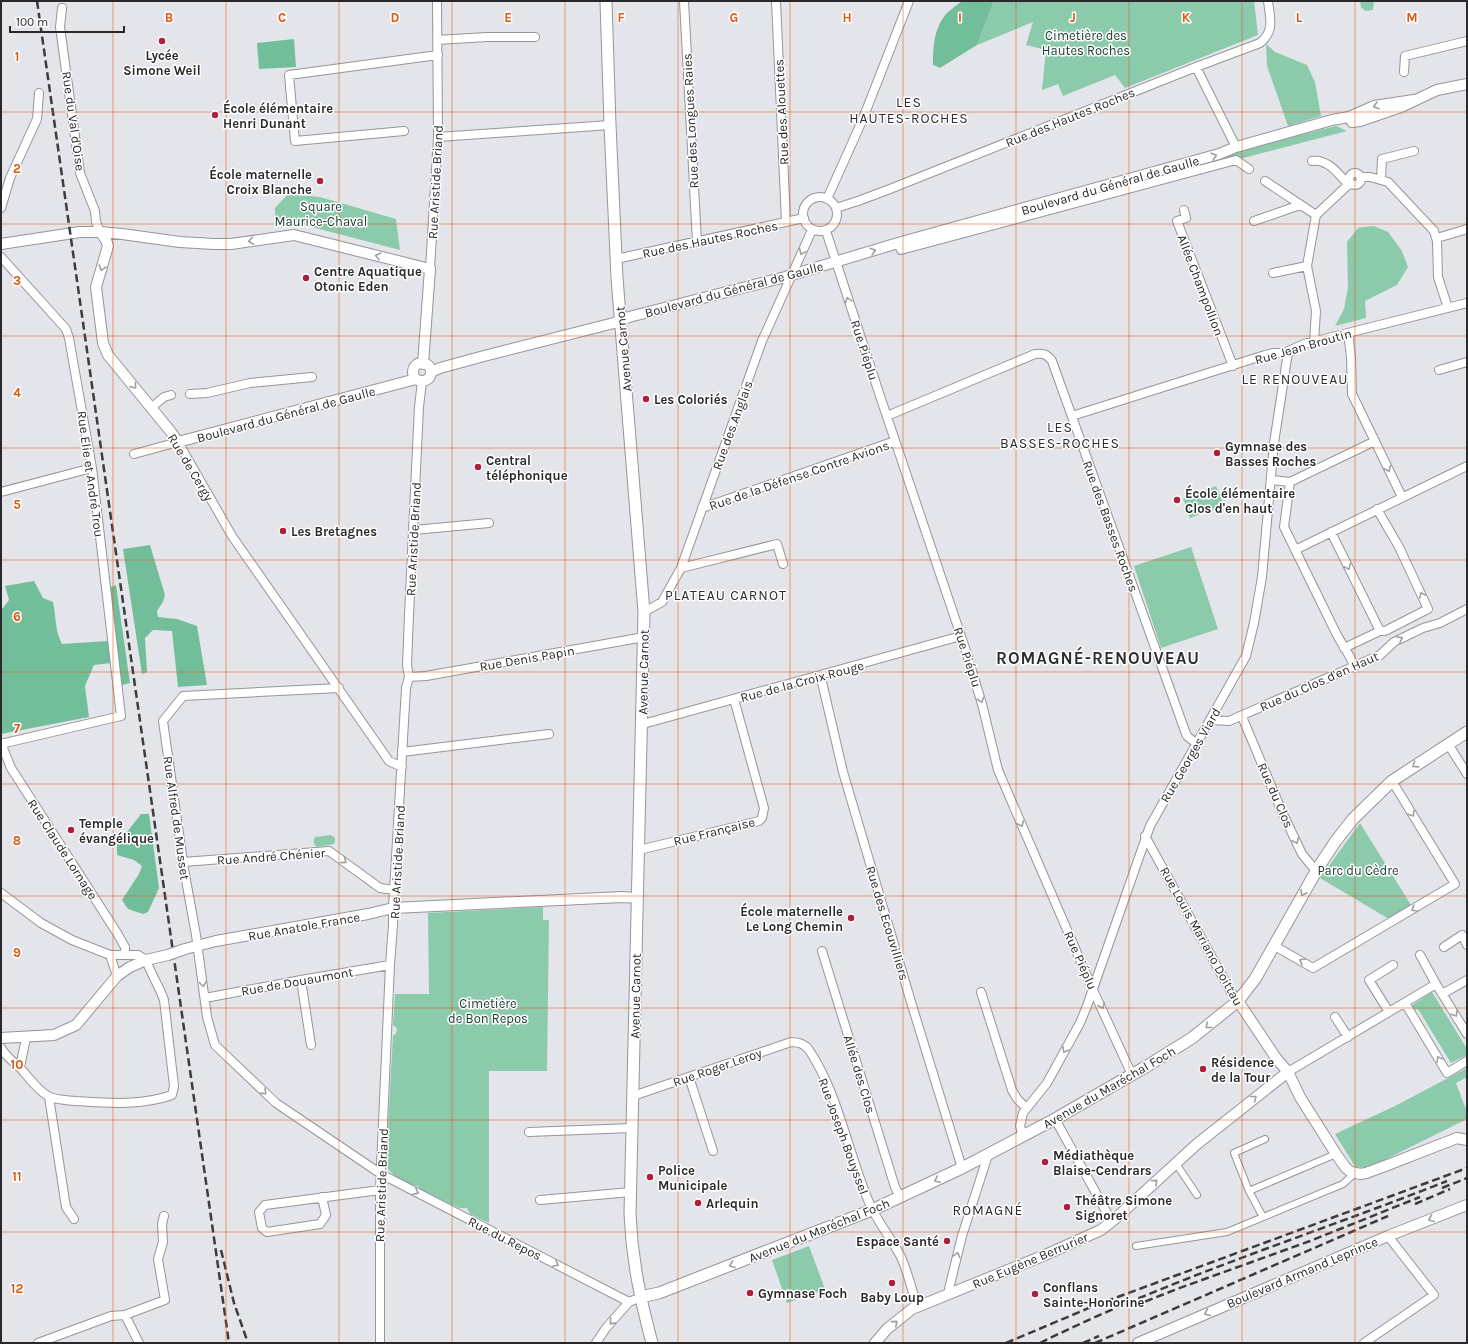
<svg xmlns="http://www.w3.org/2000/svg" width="1468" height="1344" font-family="Karla,sans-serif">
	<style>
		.green { fill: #8bcaab }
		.forest { fill: #73be9a }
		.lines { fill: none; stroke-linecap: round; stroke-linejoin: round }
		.pedestrian-casing { stroke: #95959a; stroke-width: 8 }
		.minor-casing { stroke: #95959a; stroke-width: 10 }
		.tertiary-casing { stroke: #95959a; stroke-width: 12 }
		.secondary-casing { stroke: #95959a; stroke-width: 13 }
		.pedestrian { stroke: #fff; stroke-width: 6 }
		.minor { stroke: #fff; stroke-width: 8 }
		.tertiary { stroke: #fff; stroke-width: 10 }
		.secondary { stroke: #fff; stroke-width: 11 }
		.rail { stroke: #3c3c3e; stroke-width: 2.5; stroke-dasharray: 8 4; stroke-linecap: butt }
		.tertiary-bridge-casing { stroke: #95959a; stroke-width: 12; stroke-linecap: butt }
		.tertiary-bridge { stroke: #fff; stroke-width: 10 }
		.oneway { stroke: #9f9fa0 }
		.grid { fill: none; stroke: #de570e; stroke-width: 1; stroke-opacity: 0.55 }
		.poi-dot { fill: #b11e3c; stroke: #fff; stroke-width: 1.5 }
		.labels { text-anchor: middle; stroke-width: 3; stroke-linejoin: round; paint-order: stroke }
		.park-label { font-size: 13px; fill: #173829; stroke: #fff }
		.poi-label { font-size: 13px; font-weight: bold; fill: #29292b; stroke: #fff; text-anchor: start }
		.street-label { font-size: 13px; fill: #29292b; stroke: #fff }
		.neighbourhood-label { font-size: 14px; letter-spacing: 1px; fill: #2d2d31; stroke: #fff }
		.district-label { font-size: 17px; font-weight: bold; letter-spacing: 1px; fill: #2d2d31; stroke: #fff }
		.grid-label { font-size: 13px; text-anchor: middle; font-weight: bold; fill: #de570e; stroke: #fff; stroke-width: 3; stroke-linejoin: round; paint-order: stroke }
	</style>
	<rect width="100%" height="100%" fill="#e4e5ea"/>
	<path class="green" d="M994,1H1254L1258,35L1125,88L1115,75L1063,96L1058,84L1042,90L1046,50L1026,45L1033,22L977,45Z
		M1360,1H1374L1373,10L1365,11L1361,7Z
		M1266,44L1275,52L1307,65L1315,82L1321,116L1288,126L1267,66Z
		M1336,126L1347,131L1085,199L1084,196L1244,149Z
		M288,194L320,197L396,219L400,250L304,225L291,224L275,226V208Z
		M1374,226L1388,232L1402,251L1408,267L1397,285L1365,301L1366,318L1335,326L1344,309L1348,287L1347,242L1358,228Z
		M1216,486L1224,505L1190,518L1183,498Z
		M1191,547L1218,629L1161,648L1134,566Z
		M1360,823L1411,905L1389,919L1320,878Z
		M331,835L335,838V842L334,844L317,847C313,844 313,841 315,837Z
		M543,907V920H549L547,1071H489V1223L470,1214L467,1208H459L421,1190L418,1186C405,1185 393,1176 386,1166L393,1035L396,1034L397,1028L393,1025L395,994H429L428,913Z
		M1432,992L1467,1049V1055L1451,1063L1418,1009L1414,1010L1411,1006Z
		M1467,1068V1077L1456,1083L1467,1112V1119L1370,1167L1356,1168L1335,1134L1395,1106Z
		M809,1246L825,1289L787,1303L772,1260Z"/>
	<path class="forest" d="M962,1H994L977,45L940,68L933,65C933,47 934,27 947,13C951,9 957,5 962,1Z
		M294,39L296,67L259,69L257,43Z
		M150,545L165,595L163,602L157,611L158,617L177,619L197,626L207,685L178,687L172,631L153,630L145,638L147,672L142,674L123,549Z
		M34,581L43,598L53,602C56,616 55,631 62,644L108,641L111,663L94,665L85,686L89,717L1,734V608H3L9,600L5,586Z
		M116,585L130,683L122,685L108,588Z
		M141,814H149L159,888L148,912L143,914L128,909L122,900L139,874L142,866L134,860L117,855V845Z"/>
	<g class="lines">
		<g class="pedestrian-casing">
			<path id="pedestrian" d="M1179,1168L1197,1195
				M1249,1191L1336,1154
				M1263,1217L1249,1191L1234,1153L1265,1139
				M1136,1246L1227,1232L1343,1184L1355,1173"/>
		</g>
		<g class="minor-casing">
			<path id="minor" d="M684,1L697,242
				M776,1L786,222
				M62,8L60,27L80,173L95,211L96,222L100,232
				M437,40L487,37H535
				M1196,67L1236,147
				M1404,72L1405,56L1467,41
				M404,131L295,141L289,75L438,55
				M438,137L610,125
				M1312,161C1328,158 1339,175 1349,185
				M1349 179a6 6 0 1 1 12 0a6 6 0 1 1-12 0Z
				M1360,177H1370L1388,182L1434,231L1437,241L1438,277L1448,308
				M1381,179L1382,159L1414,151
				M1265,181L1316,215
				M803 214a17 17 0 1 1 34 0a17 17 0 1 1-34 0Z
				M827,199L862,121L909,1
				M1,208L10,178L37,119L39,93
				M836,208L858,201L890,189L1196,67L1260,43C1275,31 1270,18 1268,1
				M1184,210L1186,218L1177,221L1233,366
				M1254,221L1300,205
				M826,231L881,399L965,648L982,704L998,770L1093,990L1132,1075
				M1437,238L1467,229
				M898,243L901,250L1236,160L1249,169
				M1,257L66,329L69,338L92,468L121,716L1,744
				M616,259L804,218
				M430,269L438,137L437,1
				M1273,273L1307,266
				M1348,333L1351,357L1352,394L1402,497
				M1314,342L1316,311L1307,266L1316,215L1350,183
				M1439,370L1467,362
				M190,394L207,393L250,383L312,377
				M151,408L164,397L171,395
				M887,416L1035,354C1043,353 1047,354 1052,361L1185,731L1187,736L1197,744
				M1072,416L1265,355L1273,353H1284L1304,344L1467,303
				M134,454L178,442L232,536L389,761L402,767
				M1272,480L1290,482L1375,441
				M1290,482L1284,527L1336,633C1342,645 1350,654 1354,666
				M1,492L92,468
				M702,508L895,441
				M414,530L489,523
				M1331,532L1380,631
				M1295,550L1467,466
				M681,568L777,544L783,564
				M644,612L662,602L681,568L762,341L812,230
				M1344,648L1380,631H1385L1428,609L1399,547L1377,509
				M819,676L822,682L843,772L911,1002L962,1168
				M409,677L426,676L644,637
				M339,688L183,696L163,721L184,869L196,935L207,1017L215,1045L276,1103L381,1174L629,1302
				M1240,716L1243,719L1283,814L1302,854L1316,871
				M1210,720L1229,721L1380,655L1394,642L1423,628L1440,623L1467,609
				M643,724L961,636
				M1,743L11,768L117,933L125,947V955
				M1448,744L1467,774
				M402,752L549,734
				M1145,836L1231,992L1238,1001
				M639,850L759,821L762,818L764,808L734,699
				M183,862L329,851L380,888L394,890
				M1,893L41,923L72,940L110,955
				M1273,945L1313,968L1455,884L1392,781
				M1444,947L1462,935L1467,945
				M822,951L895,1187L900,1197
				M1420,955L1436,984
				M301,980L311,1045
				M981,992L1012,1090C1016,1097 1019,1103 1027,1107
				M1442,994L1467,980
				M205,998L301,980L390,965
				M1405,1003L1447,1073L1467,1061
				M1389,1012L1369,980L1393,965
				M1335,1017L1348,1037
				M1,1048C6,1057 13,1061 20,1068C29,1077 36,1089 48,1096C55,1100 67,1100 75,1101C107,1103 141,1106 172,1095L174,1086L164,1000C159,986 151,974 146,960L138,955H110L117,976
				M20,1067L26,1038
				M1288,1072L1436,984L1467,1034
				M689,1077L713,1151
				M633,1096L791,1042C799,1042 805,1044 809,1050C838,1093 848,1152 868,1200C876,1221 891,1237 901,1257C908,1273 912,1290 917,1306
				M49,1097L66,1207L74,1219
				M1055,1119L1112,1222
				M529,1132L632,1128
				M1023,1136L1020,1126L1023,1113L1047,1083L1080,1023L1087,1006L1150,826L1246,656L1254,623L1262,577L1274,443L1288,352
				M322,1197L326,1215L320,1224L267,1232L262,1228L259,1212L265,1205L380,1190
				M540,1200L631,1192
				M950,1293L949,1289L962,1236L988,1155
				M125,1315L165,1300L158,1259L163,1242L162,1224L164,1216
				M38,1343L111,1316L125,1315L139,1343
				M380,1343V1190L390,965L393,925V908L406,688L409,677L407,665L409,615L419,407L422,381
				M596,1343L606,1328L629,1302L634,1300
				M1364,1343L1434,1295L1388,1236"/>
		</g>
		<g class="tertiary-casing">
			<path id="tertiary" d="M1352,122L1360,121L1401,107L1437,90L1467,84
				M100,232L106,240L108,246L96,287L103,343L108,355L171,432L178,442L416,379
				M1,244L80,232H100L122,234L180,242L214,244H231L294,235L430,269L423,364
				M413 372a9 9 0 1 1 18 0a9 9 0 1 1-18 0Z
				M431,372L440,368L484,356L614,323L629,317L785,277L898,243L1219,154L1236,147L1332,120L1349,117L1374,106L1414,100
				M185,949L216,941L368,914L393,908L622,897L637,898
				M1238,1001L1276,1058L1288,1072L1300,1097L1336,1154L1346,1168L1351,1172L1360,1174L1366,1173L1385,1166L1457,1138L1467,1140
				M1,1038L54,1035L76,1025L117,976L130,967L146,960L168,955
				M875,1343L887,1329L912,1309L1045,1255L1101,1230L1116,1218L1197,1144L1288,1072
				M1138,1343L1388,1236L1467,1205"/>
		</g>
		<g class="secondary-casing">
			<path id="secondary" d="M606,1L610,125L617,278L644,612L630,1214C632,1260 640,1298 652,1343
				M640,1297L659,1293L872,1210L962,1168L1055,1119L1147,1066L1192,1038L1238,1001L1255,979L1318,868L1335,842L1353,819L1392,781L1467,732"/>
		</g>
		<use href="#pedestrian" class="pedestrian"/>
		<use href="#minor" class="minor"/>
		<use href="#tertiary" class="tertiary"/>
		<use href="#secondary" class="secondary"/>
		<path class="rail" d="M37,1L229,1343
			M1442,1188L1467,1178
			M1415,1204L1450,1189
			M221,1250L234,1303L248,1343
			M1134,1306L1177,1289L1310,1241L1420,1197
			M1006,1343L1096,1305L1467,1168
			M1040,1343C1171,1278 1311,1235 1447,1181
			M1083,1343L1099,1336
			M1095,1343L1388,1216"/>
		<g class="tertiary-bridge-casing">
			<path id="tertiary-bridge" d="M168,955L185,949"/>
		</g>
		<use href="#tertiary-bridge" class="tertiary-bridge"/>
	</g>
	<defs><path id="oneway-chevron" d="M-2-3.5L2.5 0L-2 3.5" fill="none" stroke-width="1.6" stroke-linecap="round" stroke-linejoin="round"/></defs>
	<g class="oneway">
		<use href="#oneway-chevron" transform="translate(1376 106) rotate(163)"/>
		<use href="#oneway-chevron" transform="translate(1214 156) rotate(-17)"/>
		<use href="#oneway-chevron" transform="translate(251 241) rotate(173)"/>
		<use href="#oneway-chevron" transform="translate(873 251) rotate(-16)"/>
		<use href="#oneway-chevron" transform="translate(802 252) rotate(114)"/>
		<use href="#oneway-chevron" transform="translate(378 256) rotate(-166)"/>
		<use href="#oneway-chevron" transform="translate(102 268) rotate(106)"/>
		<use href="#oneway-chevron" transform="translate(848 300) rotate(-108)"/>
		<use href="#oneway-chevron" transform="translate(134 386) rotate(51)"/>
		<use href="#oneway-chevron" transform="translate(1388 469) rotate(65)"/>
		<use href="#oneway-chevron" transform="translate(1348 567) rotate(64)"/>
		<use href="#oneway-chevron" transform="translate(1422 595) rotate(-115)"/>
		<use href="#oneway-chevron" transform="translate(1400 639) rotate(-26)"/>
		<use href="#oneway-chevron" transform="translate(981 700) rotate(74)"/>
		<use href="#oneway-chevron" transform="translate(1415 765) rotate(147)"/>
		<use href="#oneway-chevron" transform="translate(1412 814) rotate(58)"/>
		<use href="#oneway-chevron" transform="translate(1021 824) rotate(66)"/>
		<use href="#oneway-chevron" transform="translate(1296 841) rotate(65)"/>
		<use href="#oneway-chevron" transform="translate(344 861) rotate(37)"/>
		<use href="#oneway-chevron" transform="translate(1303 893) rotate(120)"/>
		<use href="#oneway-chevron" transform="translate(1414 909) rotate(149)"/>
		<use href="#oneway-chevron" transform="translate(1302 961) rotate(-150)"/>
		<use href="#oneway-chevron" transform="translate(203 984) rotate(82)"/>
		<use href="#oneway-chevron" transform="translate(1102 1006) rotate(64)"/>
		<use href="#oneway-chevron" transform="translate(1455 1014) rotate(58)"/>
		<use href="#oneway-chevron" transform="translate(1208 1026) rotate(141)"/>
		<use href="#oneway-chevron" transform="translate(1065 1050) rotate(119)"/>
		<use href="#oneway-chevron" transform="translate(1439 1059) rotate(-121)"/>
		<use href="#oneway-chevron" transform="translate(264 1092) rotate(44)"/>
		<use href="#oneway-chevron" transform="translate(1254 1098) rotate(-39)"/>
		<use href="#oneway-chevron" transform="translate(937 1180) rotate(155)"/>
		<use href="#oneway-chevron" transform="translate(1155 1182) rotate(-42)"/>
		<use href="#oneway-chevron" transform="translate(416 1192) rotate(27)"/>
		<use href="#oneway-chevron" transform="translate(1431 1219) rotate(159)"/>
		<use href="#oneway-chevron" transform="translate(957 1255) rotate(-76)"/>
		<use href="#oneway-chevron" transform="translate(556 1264) rotate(27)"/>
		<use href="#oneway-chevron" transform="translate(732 1265) rotate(159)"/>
		<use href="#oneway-chevron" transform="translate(1207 1313) rotate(157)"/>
		<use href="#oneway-chevron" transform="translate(612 1322) rotate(132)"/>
		<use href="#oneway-chevron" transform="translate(895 1323) rotate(-41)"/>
	</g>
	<path class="grid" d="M113,1V1343M226,1V1343M339,1V1343M452,1V1343M565,1V1343M678,1V1343M790,1V1343M903,1V1343M1016,1V1343M1129,1V1343M1242,1V1343M1355,1V1343M1,112H1467M1,224H1467M1,336H1467M1,448H1467M1,560H1467M1,672H1467M1,784H1467M1,896H1467M1,1008H1467M1,1120H1467M1,1232H1467"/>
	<g class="poi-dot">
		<circle cx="162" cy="41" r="4"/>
		<circle cx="215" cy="115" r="4"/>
		<circle cx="320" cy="181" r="4"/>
		<circle cx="306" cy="278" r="4"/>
		<circle cx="646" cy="399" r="4"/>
		<circle cx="1217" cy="453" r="4"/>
		<circle cx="478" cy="467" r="4"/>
		<circle cx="1177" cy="500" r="4"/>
		<circle cx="283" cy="531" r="4"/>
		<circle cx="71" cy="830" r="4"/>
		<circle cx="851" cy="918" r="4"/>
		<circle cx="1203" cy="1069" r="4"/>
		<circle cx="1045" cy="1162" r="4"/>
		<circle cx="650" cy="1177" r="4"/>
		<circle cx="698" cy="1203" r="4"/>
		<circle cx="1067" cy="1207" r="4"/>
		<circle cx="947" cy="1241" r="4"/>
		<circle cx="892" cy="1283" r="4"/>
		<circle cx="750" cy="1293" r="4"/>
		<circle cx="1035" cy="1294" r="4"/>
	</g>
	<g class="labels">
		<g class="park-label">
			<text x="1086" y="40">Cimetière des<tspan x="1086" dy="15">Hautes Roches</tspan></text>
			<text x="321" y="211">Square<tspan x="321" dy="15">Maurice-Chaval</tspan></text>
			<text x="1358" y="875">Parc du Cèdre</text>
			<text x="488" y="1008">Cimetière<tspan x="488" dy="15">de Bon Repos</tspan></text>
		</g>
		<g class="poi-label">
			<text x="162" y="60" text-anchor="middle">Lycée<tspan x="162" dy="15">Simone Weil</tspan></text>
			<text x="223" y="113">École élémentaire<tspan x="223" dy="15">Henri Dunant</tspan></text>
			<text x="312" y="179" text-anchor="end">École maternelle<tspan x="312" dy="15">Croix Blanche</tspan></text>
			<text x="314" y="276">Centre Aquatique<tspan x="314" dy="15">Otonic Eden</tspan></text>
			<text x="654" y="404">Les Coloriés</text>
			<text x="1225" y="451">Gymnase des<tspan x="1225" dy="15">Basses Roches</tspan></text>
			<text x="486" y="465">Central<tspan x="486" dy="15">téléphonique</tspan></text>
			<text x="1185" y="498">École élémentaire<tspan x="1185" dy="15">Clos d'en haut</tspan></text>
			<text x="291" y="536">Les Bretagnes</text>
			<text x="79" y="828">Temple<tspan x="79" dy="15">évangélique</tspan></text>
			<text x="843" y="916" text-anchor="end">École maternelle<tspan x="843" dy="15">Le Long Chemin</tspan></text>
			<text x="1211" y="1067">Résidence<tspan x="1211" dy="15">de la Tour</tspan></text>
			<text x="1053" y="1160">Médiathèque<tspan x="1053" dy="15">Blaise-Cendrars</tspan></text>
			<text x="658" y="1175">Police<tspan x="658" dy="15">Municipale</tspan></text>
			<text x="1075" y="1205">Théâtre Simone<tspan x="1075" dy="15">Signoret</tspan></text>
			<text x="706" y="1208">Arlequin</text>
			<text x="939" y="1246" text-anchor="end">Espace Santé</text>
			<text x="1043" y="1292">Conflans<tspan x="1043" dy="15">Sainte-Honorine</tspan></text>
			<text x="758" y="1298">Gymnase Foch</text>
			<text x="892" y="1302" text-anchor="middle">Baby Loup</text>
		</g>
		<g class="street-label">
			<text transform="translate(781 112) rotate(-93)" y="5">Rue des Alouettes</text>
			<text transform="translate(1070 117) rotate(-22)" y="5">Rue des Hautes Roches</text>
			<text transform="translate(74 121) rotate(82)" y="5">Rue du Val d'Oise</text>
			<text transform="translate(690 121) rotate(-93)" y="5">Rue des Longues Raies</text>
			<text transform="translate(435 182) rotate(-87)" y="5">Rue Aristide Briand</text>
			<text transform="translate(1110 185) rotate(-16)" y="5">Boulevard du Général de Gaulle</text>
			<text transform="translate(710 239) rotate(-12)" y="5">Rue des Hautes Roches</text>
			<text transform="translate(1201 285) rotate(69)" y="5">Allée Champollion</text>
			<text transform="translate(734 289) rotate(-15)" y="5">Boulevard du Général de Gaulle</text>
			<text transform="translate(1303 346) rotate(-16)" y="5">Rue Jean Broutin</text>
			<text transform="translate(623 349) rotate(-95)" y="5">Avenue Carnot</text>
			<text transform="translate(865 350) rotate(72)" y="5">Rue Piéplu</text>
			<text transform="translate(286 414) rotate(-15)" y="5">Boulevard du Général de Gaulle</text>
			<text transform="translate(732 425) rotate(-70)" y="5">Rue des Anglais</text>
			<text transform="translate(191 467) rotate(59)" y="5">Rue de Cergy</text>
			<text transform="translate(91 474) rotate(82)" y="5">Rue Elie et André Trou</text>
			<text transform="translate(799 475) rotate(-19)" y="5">Rue de la Défense Contre Avions</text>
			<text transform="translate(1111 526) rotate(70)" y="5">Rue des Basses Roches</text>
			<text transform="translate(413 539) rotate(-87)" y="5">Rue Aristide Briand</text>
			<text transform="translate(968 657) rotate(72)" y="5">Rue Piéplu</text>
			<text transform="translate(527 658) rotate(-10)" y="5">Rue Denis Papin</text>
			<text transform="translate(643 672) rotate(-89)" y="5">Avenue Carnot</text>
			<text transform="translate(802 681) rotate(-15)" y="5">Rue de la Croix Rouge</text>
			<text transform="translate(1319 681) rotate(-24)" y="5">Rue du Clos d'en Haut</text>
			<text transform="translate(1190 755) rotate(-60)" y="5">Rue Georges Viard</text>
			<text transform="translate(1276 795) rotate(66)" y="5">Rue du Clos</text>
			<text transform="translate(177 818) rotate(82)" y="5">Rue Alfred de Musset</text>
			<text transform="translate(714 831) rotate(-14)" y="5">Rue Française</text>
			<text transform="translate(63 849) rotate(57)" y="5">Rue Claude Lornage</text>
			<text transform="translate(271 856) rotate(-4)" y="5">Rue André Chénier</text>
			<text transform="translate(397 862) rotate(-87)" y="5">Rue Aristide Briand</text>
			<text transform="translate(888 923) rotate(73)" y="5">Rue des Ecouvilliers</text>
			<text transform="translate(304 926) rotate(-10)" y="5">Rue Anatole France</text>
			<text transform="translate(1202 936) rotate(61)" y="5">Rue Louis Mariano Doittau</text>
			<text transform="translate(1081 960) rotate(66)" y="5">Rue Piéplu</text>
			<text transform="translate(297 981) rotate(-10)" y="5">Rue de Douaumont</text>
			<text transform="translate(635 996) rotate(-89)" y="5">Avenue Carnot</text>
			<text transform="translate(717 1067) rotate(-19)" y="5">Rue Roger Leroy</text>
			<text transform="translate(860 1074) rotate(73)" y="5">Allée des Clos</text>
			<text transform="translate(1109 1087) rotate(-30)" y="5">Avenue du Maréchal Foch</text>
			<text transform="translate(844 1136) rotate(70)" y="5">Rue Joseph Bouyssel</text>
			<text transform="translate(381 1185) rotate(-88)" y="5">Rue Aristide Briand</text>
			<text transform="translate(819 1230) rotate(-22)" y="5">Avenue du Maréchal Foch</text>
			<text transform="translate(505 1238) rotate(27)" y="5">Rue du Repos</text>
			<text transform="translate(1030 1260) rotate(-23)" y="5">Rue Eugène Berrurier</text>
			<text transform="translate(1302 1272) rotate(-23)" y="5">Boulevard Armand Leprince</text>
		</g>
		<g class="neighbourhood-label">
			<text x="909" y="107">LES<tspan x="909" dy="16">HAUTES-ROCHES</tspan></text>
			<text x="1295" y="384">LE RENOUVEAU</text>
			<text x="1060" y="432">LES<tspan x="1060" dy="16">BASSES-ROCHES</tspan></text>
			<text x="726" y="600">PLATEAU CARNOT</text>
			<text x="988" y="1215">ROMAGNÉ</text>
		</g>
		<g class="district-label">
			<text x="1098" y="664">ROMAGNÉ-RENOUVEAU</text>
		</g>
	</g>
	<g class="grid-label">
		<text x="169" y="22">B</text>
		<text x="282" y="22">C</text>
		<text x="395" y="22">D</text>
		<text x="508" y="22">E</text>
		<text x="621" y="22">F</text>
		<text x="734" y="22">G</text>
		<text x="847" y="22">H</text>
		<text x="960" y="22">I</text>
		<text x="1073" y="22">J</text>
		<text x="1186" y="22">K</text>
		<text x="1299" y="22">L</text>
		<text x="1412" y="22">M</text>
		<text x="17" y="61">1</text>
		<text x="17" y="173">2</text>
		<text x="17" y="285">3</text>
		<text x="17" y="397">4</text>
		<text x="17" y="509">5</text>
		<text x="17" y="621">6</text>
		<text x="17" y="733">7</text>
		<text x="17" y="845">8</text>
		<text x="17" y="957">9</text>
		<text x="17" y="1069">10</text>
		<text x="17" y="1181">11</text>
		<text x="17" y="1293">12</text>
	</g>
	<rect width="1468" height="1344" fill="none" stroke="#29292b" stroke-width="4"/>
	<path d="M10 26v6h114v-6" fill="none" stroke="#29292b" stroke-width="2"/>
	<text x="16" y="26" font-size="12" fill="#29292b" stroke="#ffffff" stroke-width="3" paint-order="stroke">100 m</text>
</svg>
